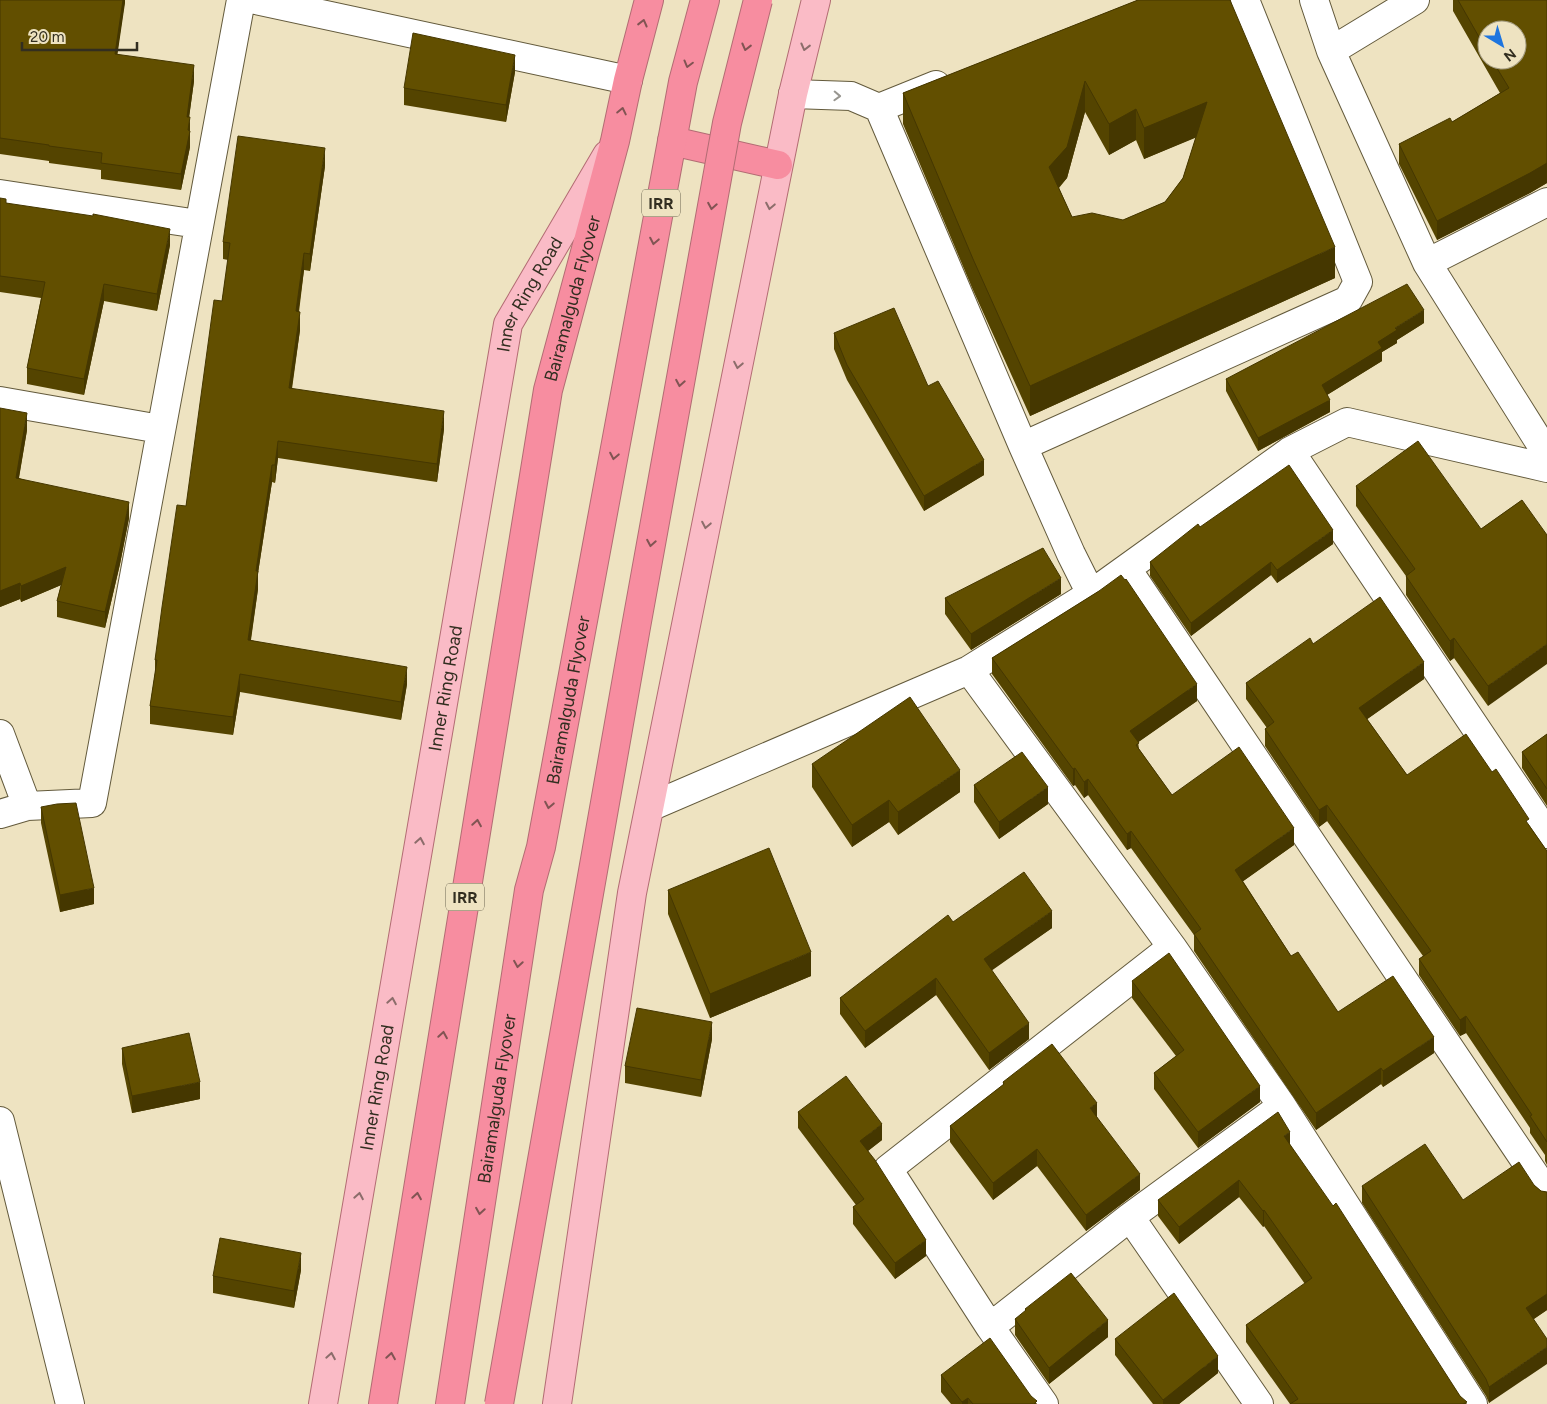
<svg xmlns="http://www.w3.org/2000/svg" width="1547" height="1404" font-family="Figtree,sans-serif">
	<style>
		.lines { fill: none; stroke-linecap: round; stroke-linejoin: round }
		.minor-casing { stroke: #635a3c; stroke-width: 30 }
		.major-casing { stroke: #b26c73; stroke-width: 30 }
		.highway-casing { stroke: #b26c73; stroke-width: 30 }
		.minor { stroke: #fff; stroke-width: 28 }
		.major { stroke: #fabbc6; stroke-width: 28 }
		.highway { stroke: #f78da0; stroke-width: 28 }
		.highway-bridge-casing { stroke: #b26c73; stroke-width: 30; stroke-linecap: butt }
		.highway-bridge { stroke: #f78da0; stroke-width: 28 }
		.wall { fill: #544400; fill-rule: evenodd }
		.shaded-wall { fill: #453700 }
		.building { fill: #624f00; stroke: #453700; fill-rule: evenodd }
		.oneway { stroke: #815453 }
		.oneway2 { stroke: #8c6d6b }
		.oneway3 { stroke: #989690 }
		.labels { text-anchor: middle; stroke-width: 5; stroke-linejoin: round; paint-order: stroke }
		.shield { fill: #eee3c1; stroke: #6a6450; stroke-width: 1 }
		.shield-label { font-size: 16px; font-weight: bold; fill: #322e20 }
		.street-label { font-size: 18px; fill: #322e20; stroke: #eee3c1 }
	</style>
	<rect width="100%" height="100%" fill="#eee3c1"/>
	<g class="lines">
		<g class="minor-casing">
			<path id="minor" d="M256,0L628,80
				M1314,0L1331,51
				M1415,0L1331,51L1427,263L1547,454
				M936,85L879,108L1023,446L1071,554L1091,594
				M793,94L851,96L879,108
				M0,194L198,224
				M1427,263L1547,202
				M0,401L160,429
				M1023,446L1348,300L1358,282L1245,0
				M1290,451L1547,834
				M1127,569L1547,1193
				M969,670L1172,947L1282,1106L1473,1404
				M0,734L27,806
				M650,807L969,670L1091,594L1290,451L1347,422L1547,468
				M0,814L27,806L92,803L241,0
				M0,1121L70,1404
				M990,1327L888,1169L1172,947
				M1044,1404L990,1327L1130,1217
				M1259,1404L1130,1217L1282,1106"/>
		</g>
		<g class="major-casing">
			<g id="major">
				<path id="s1" d="M323,1404L508,324L607,155"/>
				<path d="M557,1404L632,893L793,94L816,0"/>
			</g>
		</g>
		<g class="highway-casing">
			<g id="highway">
				<path d="M672,141L778,165"/>
				<path id="s2" d="M383,1404L548,390L615,141L628,80L649,0"/>
				<path id="s3" d="M450,1404L529,890L541,847L683,82L705,0"/>
			</g>
		</g>
		<use href="#minor" class="minor"/>
		<use href="#major" class="major"/>
		<use href="#highway" class="highway"/>
		<g class="highway-bridge-casing">
			<path id="highway-bridge" d="M499,1404L636,627L727,123L758,0"/>
		</g>
		<use href="#highway-bridge" class="highway-bridge"/>
	</g>
	<path class="wall" d="M0,0H125L117,54L194,81L189,117L190,134V147L181,190L101,179V170L49,163V161L0,154Z
		M1138,0L1335,278L1030,416L973,290L903,124V93ZM1085,112L1109,155L1136,140L1144,159L1196,137L1183,178L1165,202L1123,220L1072,217L1059,188L1067,178Z
		M1453,0H1547V183L1530,193L1437,240L1399,164V144L1452,122L1500,93L1453,11ZM1487,30L1517,60H1487Z
		M515,72L506,122L404,105V88Z
		M325,166L310,271L304,270L299,312L300,330L292,389L444,429L437,482L278,458L275,483L272,482L258,573V589L251,640L407,684L401,720L240,692L233,735L150,724V706L155,673V660L186,506L222,301L228,260L223,259V242Z
		M0,198L6,203L170,245L157,311L104,301L84,395L27,384V368L41,298L0,292Z
		M1424,323L1397,340V343L1382,352V361L1327,395L1330,412L1258,451L1226,391V379Z
		M834,333L984,475L924,511L847,380L834,349Z
		M0,408L27,430L19,478L129,518L120,564L105,628L57,617V601L61,585L21,602L20,599L0,607Z
		M1356,486L1481,529L1522,500L1488,706L1454,658L1450,661L1406,595V576L1356,506Z
		M1200,527L1333,544L1277,583L1271,575L1191,636L1150,576V562Z
		M1099,591L1197,701L1138,742L1139,749L1172,795L1294,845L1243,881L1291,956L1338,1012L1434,1053L1383,1087L1381,1084L1316,1130L1194,951V935L1131,848L1127,850L1088,795L1084,798L1075,785L1073,786L992,674V658Z
		M1061,594L971,650L945,614V598Z
		M1313,644L1424,679L1367,719L1407,775L1529,825L1547,851V1165L1545,1161V1155L1530,1133V1128L1466,1033L1460,1036L1419,975V959L1423,956L1332,828L1327,821L1319,827L1265,746V729L1267,728L1246,699V683Z
		M1547,734V806L1522,768V752Z
		M812,764L960,792L898,835L889,822L852,847L812,787Z
		M974,785L1048,804L999,839L974,802Z
		M41,807L94,904L60,912L41,823Z
		M668,890L811,976L710,1018L668,914Z
		M953,922L1052,928L991,970L1029,1039L989,1070L936,995L865,1048L840,1014V998Z
		M1132,981L1260,1102L1198,1148L1154,1089V1073L1176,1056L1132,998Z
		M712,1039L701,1097L625,1083V1066Z
		M122,1048L200,1099L132,1113L122,1064Z
		M1003,1082L1097,1117L1140,1190L1086,1231L1037,1166L993,1200L950,1142V1126L1003,1085Z
		M798,1112L882,1140L868,1151L926,1256L895,1279L853,1224V1207L856,1205L798,1128Z
		M1290,1146L1460,1396L1467,1404H1290L1246,1342V1325L1305,1284L1264,1226L1263,1227L1239,1197L1179,1244L1158,1216V1200Z
		M1534,1185L1541,1191L1547,1192V1310L1534,1319L1489,1403L1486,1396L1362,1203V1186L1463,1200Z
		M301,1270L294,1308L213,1293V1276Z
		M1025,1309L1108,1337L1049,1384L1015,1335V1319L1025,1312Z
		M1115,1339L1218,1373L1179,1404H1153L1115,1355Z
		M941,1375L1031,1396L1037,1404H951L941,1392Z"/>
	<path class="shaded-wall" d="M123,0H125V3L115,71V54Z
		M515,55V72L506,122V105Z
		M194,65V81L187,133V117Z
		M1085,81V112L1067,178L1049,198V167Z
		M1207,102V133L1144,159V128Z
		M1136,109V140L1109,155V124Z
		M190,117V147L181,190V174Z
		M325,148V166L310,271V254Z
		M1547,163V183L1530,193L1437,240V221Z
		M170,229V245L157,311V294Z
		M1335,247V278L1030,416V386Z
		M304,253V270L296,329V311Z
		M104,284V301L84,395V379Z
		M1424,310V323L1397,340V343L1382,352V361L1322,398V385L1395,328Z
		M300,312V330L289,406V388Z
		M1330,400V412L1258,451V438Z
		M444,411V429L437,482V464Z
		M27,413V430L16,494V478Z
		M278,441V458L275,483V465Z
		M984,460V475L924,511V496Z
		M272,465V482L258,573V589L248,658V640L256,571Z
		M129,502V518L120,564L105,628V612Z
		M1333,530V544L1277,583V570Z
		M1271,562V575L1191,636V623Z
		M66,567V583L21,602V586Z
		M1061,578V594L971,650V634Z
		M20,583V599L0,607V591Z
		M1454,638V658L1450,661V641Z
		M1547,644V664L1488,706V686Z
		M1424,662V679L1359,725V708Z
		M407,667V684L401,720V702Z
		M240,674V692L233,735V717Z
		M1197,684V701L1130,748V731Z
		M1075,768V785L1073,786V769Z
		M960,770V792L898,835V812Z
		M1088,779V795L1084,798V782Z
		M1048,787V804L999,839V822Z
		M889,800V822L852,847V825Z
		M1327,805V821L1319,827V810Z
		M1294,828V845L1235,887V870Z
		M1131,831V848L1127,850V834Z
		M94,888V904L60,912V895Z
		M1052,911V928L984,976V959Z
		M811,952V976L710,1018V994Z
		M936,978V995L865,1048V1031Z
		M1466,1016V1033L1460,1036V1020Z
		M712,1022V1039L701,1097V1080Z
		M1029,1023V1039L989,1070V1053Z
		M1434,1037V1053L1383,1087V1071Z
		M1381,1068V1084L1316,1130V1113Z
		M200,1082V1099L132,1113V1096Z
		M1260,1086V1102L1198,1148V1132Z
		M1097,1103V1120L1090,1108Z
		M882,1124V1140L860,1157V1141Z
		M1290,1132V1148L1284,1136Z
		M1037,1149V1166L993,1200V1183Z
		M1140,1174V1190L1086,1231V1215Z
		M1239,1180V1197L1179,1244V1227Z
		M1264,1210V1226L1263,1227V1211Z
		M926,1240V1256L895,1279V1263Z
		M301,1253V1270L294,1308V1291Z
		M1547,1294V1310L1526,1324V1308Z
		M1108,1320V1337L1049,1384V1368Z
		M1547,1347V1364L1489,1403V1387Z
		M1218,1356V1373L1179,1404H1163V1400Z
		M968,1398V1404H962V1402Z"/>
	<path class="building" d="M0,0H123L115,54L194,65L187,117H190L188,130L190,131L181,174L101,163L102,153L49,146V145L0,138Z
		M1138,0H1230L1335,247L1030,386L973,259L903,93ZM1085,81L1109,124L1136,109L1144,128L1207,102L1183,178L1165,202L1123,220L1092,213L1072,217L1049,167L1067,147Z
		M1458,0H1547V163L1530,173L1437,221L1399,144L1450,118L1452,122L1509,88L1492,60H1517V30H1487V51Z
		M413,33L515,55L506,105L404,88Z
		M238,136L325,148L310,254L304,253L296,311L300,312L289,388L444,411L437,464L278,441L275,465H272L256,571H258L248,640L407,667L401,702L240,674L233,717L150,706L157,660H155L162,607L177,505L186,506L214,300L222,301L230,243L223,242Z
		M0,198L6,199V203L93,216V214L170,229L157,294L104,284L84,379L27,368L45,282L0,276Z
		M1407,284L1424,310L1395,328L1397,330L1378,342L1382,348L1322,385L1330,400L1258,438L1226,379Z
		M894,308L928,386L938,381L984,460L924,496L847,365L834,333Z
		M0,408L27,413L16,478L129,502L120,548L105,612L57,601L66,567L21,586L20,583L0,591Z
		M1418,441L1481,529L1522,500L1547,535V644L1488,686L1454,638L1450,641L1406,576L1415,569L1356,486Z
		M1289,465L1333,530L1277,570L1271,562L1191,623L1150,562L1198,524L1200,527Z
		M1043,548L1061,578L971,634L945,598Z
		M1121,575L1125,580L1126,579L1197,684L1130,731L1139,743L1136,745L1172,795L1239,747L1294,828L1235,870L1291,956L1298,952L1338,1012L1393,976L1434,1037L1383,1071L1381,1068L1316,1113L1194,934L1201,929L1131,831L1127,834L1088,779L1084,782L1075,768L1073,769L992,658L1099,591Z
		M1380,597L1424,662L1359,708L1407,775L1466,734L1492,772L1496,769L1529,819L1526,821L1547,851V1142L1530,1116L1532,1115L1466,1016L1460,1020L1419,959L1431,951L1332,812L1327,805L1319,810L1265,729L1274,722L1246,683L1310,638L1313,644Z
		M910,697L960,770L898,812L889,800L852,825L812,764Z
		M1547,734V789L1522,752Z
		M1022,752L1048,787L999,822L974,785Z
		M76,803L94,888L60,895L41,807L57,804Z
		M769,848L811,952L710,994L668,890Z
		M1024,872L1052,911L984,959L1029,1023L989,1053L936,978L865,1031L840,998L948,915L953,922Z
		M1169,953L1260,1086L1198,1132L1154,1073L1184,1050L1132,981Z
		M637,1008L712,1022L701,1080L625,1066Z
		M189,1033L200,1082L132,1096L122,1048Z
		M1052,1044L1097,1103L1090,1108L1140,1174L1086,1215L1037,1149L993,1183L950,1126L1004,1084L1003,1082Z
		M846,1076L882,1124L860,1141L875,1160L926,1240L895,1263L853,1207L864,1199L798,1112Z
		M1278,1112L1290,1132L1284,1136L1333,1206L1336,1203L1460,1396L1467,1402L1463,1404H1290L1298,1399L1246,1325L1312,1278L1264,1210L1263,1211L1239,1180L1179,1227L1158,1200Z
		M1425,1144L1463,1200L1519,1162L1534,1185L1541,1191L1547,1192V1294L1526,1308L1547,1339V1347L1489,1387L1486,1379L1362,1186Z
		M220,1238L301,1253L294,1291L213,1276Z
		M1071,1273L1108,1320L1049,1368L1015,1319L1026,1310L1025,1309Z
		M1174,1293L1218,1356L1163,1400L1115,1339Z
		M990,1338L1031,1396L1037,1401L1034,1404H973L968,1398L962,1402L941,1375Z"/>
	<defs><path id="oneway-chevron" d="M-2-3.5L2.5 0L-2 3.5" fill="none" stroke-width="1.6" stroke-linecap="round" stroke-linejoin="round" transform="scale(1.25)"/></defs>
	<g class="oneway">
		<use href="#oneway-chevron" transform="translate(643 23) rotate(-76)"/>
		<use href="#oneway-chevron" transform="translate(746 47) rotate(104)"/>
		<use href="#oneway-chevron" transform="translate(688 64) rotate(105)"/>
		<use href="#oneway-chevron" transform="translate(622 111) rotate(-78)"/>
		<use href="#oneway-chevron" transform="translate(712 206) rotate(100)"/>
		<use href="#oneway-chevron" transform="translate(654 241) rotate(101)"/>
		<use href="#oneway-chevron" transform="translate(680 383) rotate(100)"/>
		<use href="#oneway-chevron" transform="translate(614 456) rotate(101)"/>
		<use href="#oneway-chevron" transform="translate(651 543) rotate(100)"/>
		<use href="#oneway-chevron" transform="translate(549 805) rotate(101)"/>
		<use href="#oneway-chevron" transform="translate(477 823) rotate(-81)"/>
		<use href="#oneway-chevron" transform="translate(518 964) rotate(99)"/>
		<use href="#oneway-chevron" transform="translate(443 1035) rotate(-81)"/>
		<use href="#oneway-chevron" transform="translate(417 1196) rotate(-81)"/>
		<use href="#oneway-chevron" transform="translate(480 1211) rotate(99)"/>
		<use href="#oneway-chevron" transform="translate(391 1356) rotate(-81)"/>
	</g>
	<g class="oneway2">
		<use href="#oneway-chevron" transform="translate(805 47) rotate(104)"/>
		<use href="#oneway-chevron" transform="translate(770 206) rotate(101)"/>
		<use href="#oneway-chevron" transform="translate(738 365) rotate(101)"/>
		<use href="#oneway-chevron" transform="translate(706 525) rotate(101)"/>
		<use href="#oneway-chevron" transform="translate(420 841) rotate(-80)"/>
		<use href="#oneway-chevron" transform="translate(392 1001) rotate(-80)"/>
		<use href="#oneway-chevron" transform="translate(359 1196) rotate(-80)"/>
		<use href="#oneway-chevron" transform="translate(331 1356) rotate(-80)"/>
	</g>
	<use class="oneway3" href="#oneway-chevron" transform="translate(837 96) rotate(2)"/>
	<g class="labels">
		<g class="shield">
			<rect x="642" y="189.5" width="38" height="27" rx="4"/>
			<rect x="446" y="883.5" width="38" height="27" rx="4"/>
		</g>
		<g class="shield-label">
			<text x="661" y="209">IRR</text>
			<text x="465" y="903">IRR</text>
		</g>
		<g class="street-label">
			<text dy="6" stroke="none"><textPath href="#s1" startOffset="1131">Inner Ring Road</textPath></text>
			<text dy="6" stroke="none"><textPath href="#s2" startOffset="1122">Bairamalguda Flyover</textPath></text>
			<text dy="6" stroke="none"><textPath href="#s1" startOffset="726">Inner Ring Road</textPath></text>
			<text dy="6" stroke="none"><textPath href="#s3" startOffset="714">Bairamalguda Flyover</textPath></text>
			<text dy="6" stroke="none"><textPath href="#s1" startOffset="321">Inner Ring Road</textPath></text>
			<text dy="6" stroke="none"><textPath href="#s3" startOffset="309">Bairamalguda Flyover</textPath></text>
		</g>
	</g>
	<g transform="translate(1502 45) rotate(142)"><circle r="24" fill="#eee3c1" stroke="#a39b81"/>
	<path d="M0-4L9 19L0 12L-9 19Z" fill="#1e75df"/>
	<text y="-8" font-size="14" font-weight="bold" text-anchor="middle" fill="#322e20">N</text>
	</g>
	<path d="M22 42v8h115v-8" fill="none" stroke="#322e20" stroke-width="2.5"/>
	<text x="30" y="42" font-size="15" fill="#322e20" stroke="#eee3c1" stroke-width="4" paint-order="stroke">20 m</text>
</svg>
